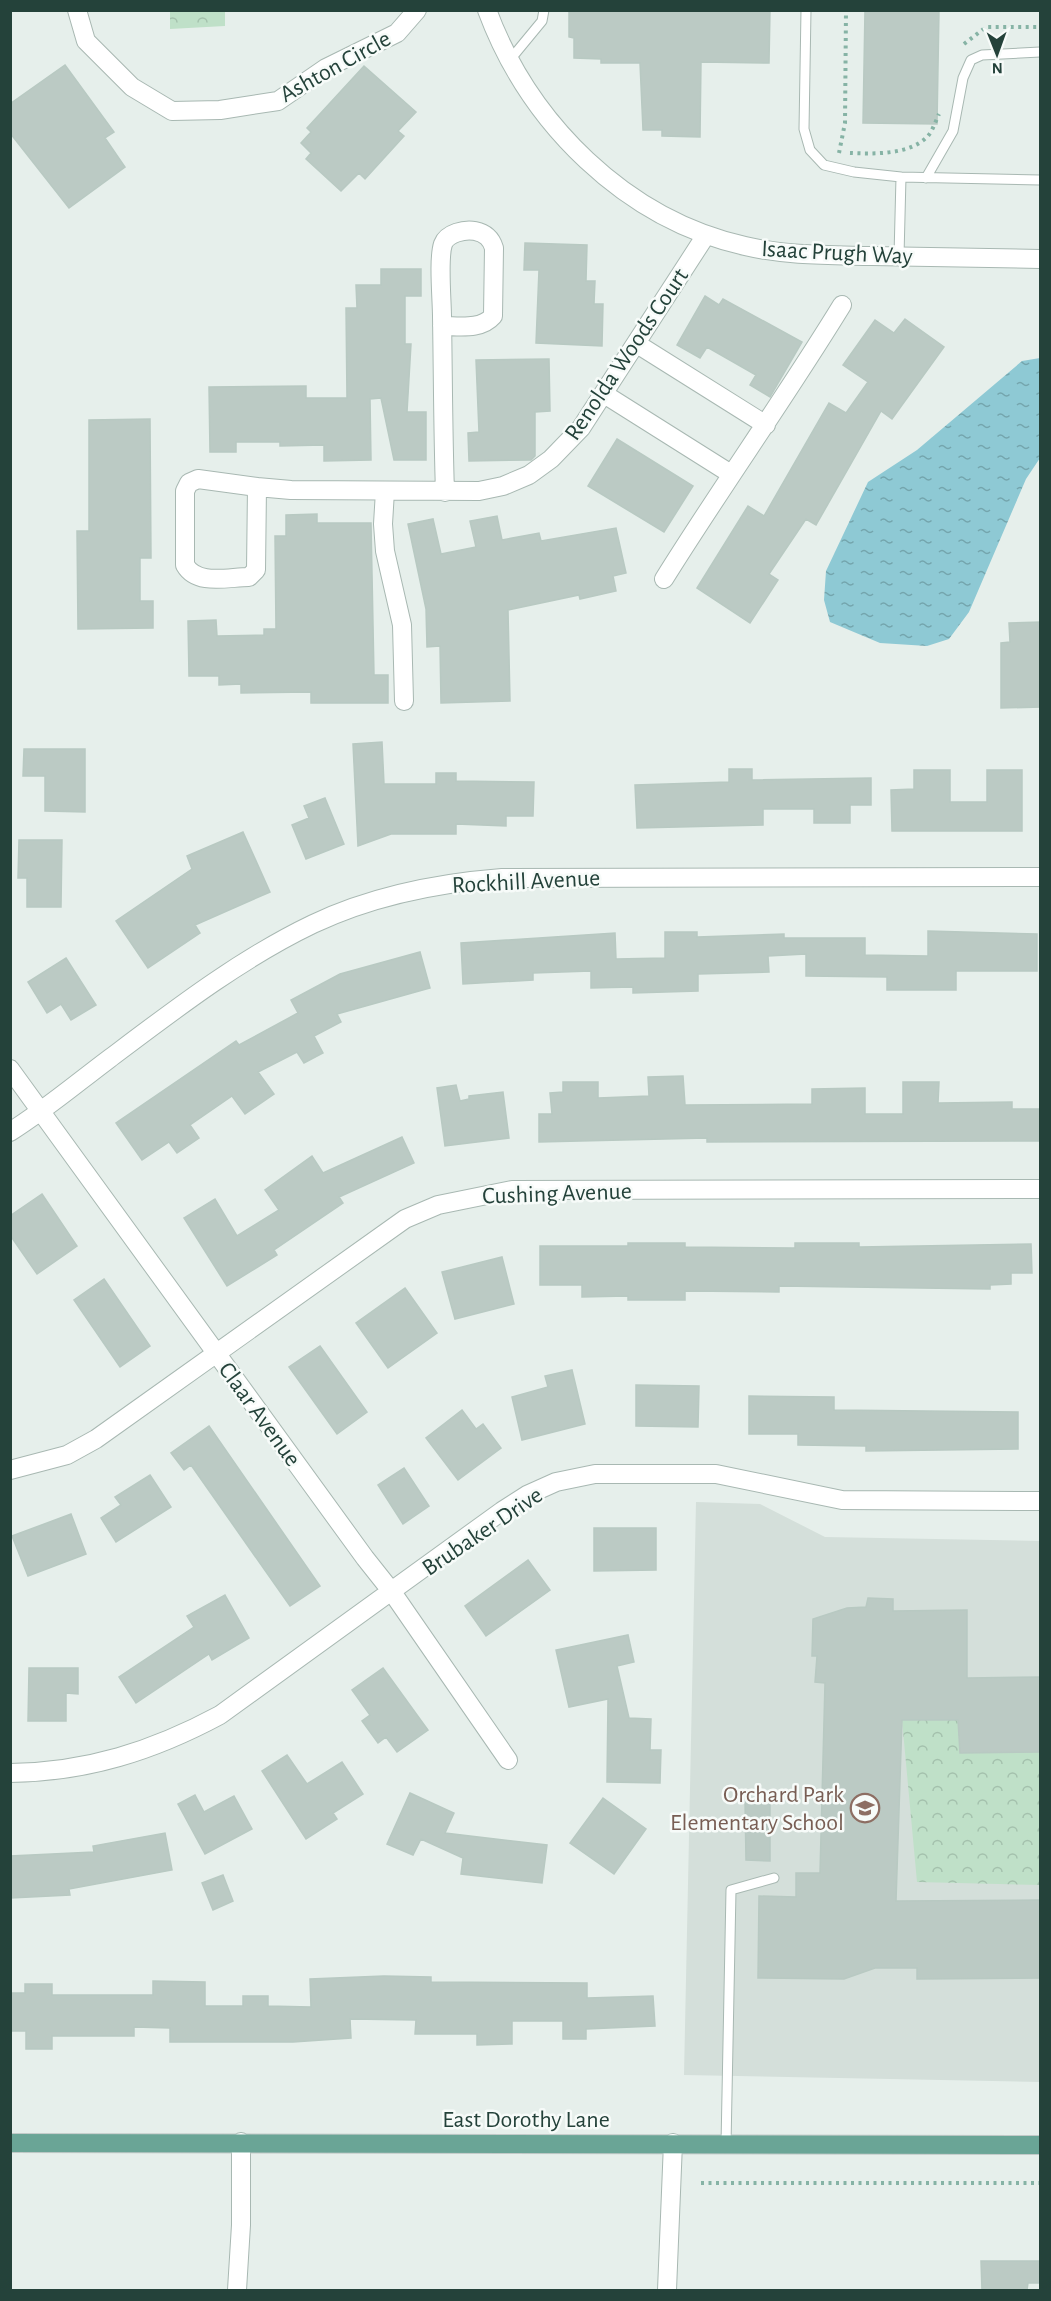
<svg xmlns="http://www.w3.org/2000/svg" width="1051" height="2301" font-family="'Alegreya Sans',sans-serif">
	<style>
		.built { fill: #d4dfda }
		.park { fill: url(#park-crowns) }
		.water { fill: url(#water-ripples) }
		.building { fill: #bbcac4; stroke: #b8c9c2; stroke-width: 1.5 }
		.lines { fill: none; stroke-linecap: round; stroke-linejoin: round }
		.service-casing { stroke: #a8b8b2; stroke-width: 11 }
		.minor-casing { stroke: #a8b8b2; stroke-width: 20 }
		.primary-casing { stroke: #c2cac8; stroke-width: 20 }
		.path { stroke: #86b3a5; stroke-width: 4; stroke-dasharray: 3 4.5; stroke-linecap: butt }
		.service { stroke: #fff; stroke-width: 9 }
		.minor { stroke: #fff; stroke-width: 18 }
		.primary { stroke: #6aa596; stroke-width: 18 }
		.labels { text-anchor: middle; stroke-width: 5; stroke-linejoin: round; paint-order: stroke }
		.street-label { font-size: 24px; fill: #24423a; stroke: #f7fbf9 }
		.education-label { font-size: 24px; fill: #785e54; stroke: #f7fbf9; text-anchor: end }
	</style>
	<defs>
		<pattern id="park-crowns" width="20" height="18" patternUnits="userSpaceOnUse" patternTransform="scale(1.5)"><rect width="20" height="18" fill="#bfe0c8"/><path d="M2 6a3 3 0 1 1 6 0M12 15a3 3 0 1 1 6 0" fill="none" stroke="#a4c1ad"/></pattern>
		<pattern id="water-ripples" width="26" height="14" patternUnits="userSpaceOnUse" patternTransform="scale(1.5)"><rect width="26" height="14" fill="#8ec9d4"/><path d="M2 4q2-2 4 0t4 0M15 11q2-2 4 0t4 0" fill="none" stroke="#74a5ad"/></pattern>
	</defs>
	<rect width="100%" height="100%" fill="#e6efeb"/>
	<path class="built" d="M696,1502L760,1504L825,1537L1040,1541V2082L684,2075Z"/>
	<path class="park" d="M170,11H225V26L170,29Z
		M902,1720H958L1040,1752V1885L917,1882Z"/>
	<path class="water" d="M1040,358V458L1026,479L969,612L949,639L927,646L880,643L830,622L824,600L826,571L868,482L917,450L1022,361Z"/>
	<path class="building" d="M569,10H770L769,63L701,62L700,137L662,136V130H643L640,63H601V59L574,58V38L569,37Z
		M865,10H939L937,124L863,123Z
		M65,65L114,132L105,138L125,167L69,208L10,133V104Z
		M364,66L416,112L398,131L404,136L365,179L359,173L341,191L306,159L311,153L301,143L311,132L307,128Z
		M525,243L587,245L586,281H595L594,304H603L602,346L536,343L539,270H524Z
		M381,269H421V296H405V344H411L407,412H426V460H394L381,398L370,399L371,460L324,461V445L280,446V442H236V452H210L209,387L306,386V398H347L346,308H357L356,285H381Z
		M705,296L719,305L723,299L802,342L770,397L750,385L756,375L707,347L700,358L677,345Z
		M905,319L944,347L892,419L881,411L816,525L806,519L769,574L778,580L750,623L697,588L748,506L764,516L829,403L846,413L868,382L843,365L875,320L894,333Z
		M549,359L550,411L535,412V456L531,460L469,461L468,433L479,432L476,360Z
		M150,419L151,558H140V601H153V628L78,629L77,531H89V420Z
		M617,439L693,486L664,532L588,486Z
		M317,514V523H371L374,675H388V703H311V692L241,693V684L219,685V676H189L188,621L216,620L217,636L264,635V629H276L275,536H286V515Z
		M497,516L502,540L539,533L541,541L616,528L626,573L613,576L616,591L580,599L579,595L508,610L510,701L441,703L440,646L427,647L426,609L408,524L433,519L441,554L476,547L470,521Z
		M1041,622V707L1001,708V643L1010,642L1009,623Z
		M382,742L384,784H436V773H456V781L534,782L533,816H506V826L456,824V834H391L358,846L353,744Z
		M24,749H85V812L45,811V776H23Z
		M729,769H752V780L871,778V805H850V823H814V809H763V825L637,828L635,785L729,782Z
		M914,770H950V802H987V770H1022V831H892L891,790L914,789Z
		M325,798L344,844L306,859L292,825L309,818L304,806Z
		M243,832L270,892L195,925L200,933L148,968L116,921L192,869L187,856Z
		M19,840H62L61,907H27V878H18Z
		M928,931L1037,934V971H956V990H887V977L806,976V954L768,956L769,972L698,974V991L633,993V987L591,988V971L533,973V980L463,984L461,943L615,933L616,959L665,958V932H697V937L784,934V938H865V955L928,956Z
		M420,952L430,988L337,1014L341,1022L314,1036L323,1053L304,1063L297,1052L258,1072L274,1094L245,1114L232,1096L190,1125L199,1138L177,1153L169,1142L142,1160L116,1123L236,1041L239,1045L298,1013L291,1000L340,974Z
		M66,958L96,1005L71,1020L61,1004L47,1013L28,982Z
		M683,1076L685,1105L812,1104V1089L865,1088V1114H903V1082H939L938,1103L1012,1102V1109H1041V1141L707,1142V1138L539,1142V1114H552L550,1093L563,1092V1082H598V1098L649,1096L648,1077Z
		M456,1085L460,1101L469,1099V1096L503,1092L509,1138L445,1146L437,1088Z
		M402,1137L414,1163L339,1197L343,1203L274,1250L277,1255L227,1286L184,1218L215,1199L237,1236L279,1210L265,1190L312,1156L323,1173Z
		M42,1194L77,1246L37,1274L10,1235V1216Z
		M628,1243H685V1247L795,1248V1243H859V1247L1031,1244L1032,1273H1011V1284L990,1285V1289L779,1286V1292L685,1291V1300H628V1296L582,1297V1285H540V1246H628Z
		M502,1257L514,1304L455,1319L442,1272Z
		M104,1279L150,1346L120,1367L74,1300Z
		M405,1288L437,1333L388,1368L356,1323Z
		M320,1346L367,1412L337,1434L289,1367Z
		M572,1370L585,1424L522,1440L512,1397L548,1387L545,1376Z
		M636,1385L699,1386L698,1427L636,1426Z
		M749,1396L834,1397V1410L1018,1412V1449L866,1451V1446L798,1445V1434H749Z
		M462,1410L476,1429L483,1424L501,1448L458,1480L426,1438Z
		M209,1426L320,1586L290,1606L191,1465L184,1470L171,1453Z
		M404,1468L429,1506L403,1524L378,1485Z
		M150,1475L171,1507L116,1542L101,1518L121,1505L115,1497Z
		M71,1514L86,1554L28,1576L12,1536Z
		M594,1528H656V1570L594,1571Z
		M528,1560L550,1590L486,1636L465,1606Z
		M225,1595L249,1638L212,1660L209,1654L136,1703L119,1677L194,1627L187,1616Z
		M868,1598L893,1599V1611L967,1610V1678L1041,1677V1752L960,1753L958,1720H902L896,1901L1041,1900V1978L917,1979V1968H875L844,1979L758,1978L759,1896L796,1897V1873H820L825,1683L815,1682L817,1656H812L813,1619L847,1608L866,1607Z
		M628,1635L634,1662L617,1666L629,1718L651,1719L650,1750H661L660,1783L607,1782L608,1699L569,1707L556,1650Z
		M29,1668H78V1694L66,1693V1721H28Z
		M383,1668L428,1730L397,1752L386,1737L378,1743L362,1721L370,1715L352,1690Z
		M287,1755L307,1784L342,1762L363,1794L333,1813L337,1819L306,1839L262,1771Z
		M410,1793L454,1813L445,1833L547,1845L542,1883L461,1874L463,1858L421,1839L413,1855L387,1844Z
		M195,1795L204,1812L234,1796L252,1829L205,1854L178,1804Z
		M603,1798L646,1829L614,1874L570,1843Z
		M745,1800H770V1861L746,1860Z
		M165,1833L172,1870L69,1889L70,1895L11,1898L10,1856L94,1852L93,1846Z
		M223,1875L233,1901L213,1910L202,1883Z
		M384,1976L431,1977V1982L587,1983V1998L653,1996L655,2026L586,2029V2039H563V2021H512V2044L477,2045V2034H415L416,2020L350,2019L351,2038L293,2042H170V2028L134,2027V2036H52V2049H26V2031H10V1993H25V1984H52V1995H153V1981L205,1982V2006H243V1996H268V2006L311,2007L310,1979Z
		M981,2261H1041V2283H1028L1027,2290H982Z"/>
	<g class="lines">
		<g class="service-casing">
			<path id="service" d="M806,10L804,129L810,150L824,165L854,172L901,177
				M509,61L542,21L544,10
				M926,178L953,131L963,78L971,60L982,55L1040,52
				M899,256L901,177L1040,180
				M726,2145L731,1890L774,1878"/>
		</g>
		<g class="minor-casing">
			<path id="minor" d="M77,10L86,41L132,87L172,111L220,110L278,101L326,68L397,33L417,10
				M487,10C529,123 625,219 745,246C787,256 830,255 872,256C928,257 984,258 1040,259
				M442,326C460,326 481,330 493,316L494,248C491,238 485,233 475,231C465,229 447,233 443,244C438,259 442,300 442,317C443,376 443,434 445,492
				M637,344L766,425
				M604,394L731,474
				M198,479L257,487L256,570L249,577C228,577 197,586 185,565V491L189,483Z
				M257,487L291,490L479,491L503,486L529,475L551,459L581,428L706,235
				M385,491L383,524L385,551L402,625L404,701
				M664,579C722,486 785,398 842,305
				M10,1069L365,1558L392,1592L508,1760
				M10,1132C45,1110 77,1083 109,1059C174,1010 240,959 313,924C372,896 438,883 502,878L1040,877
				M10,1470L67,1455L96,1439L405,1219L438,1205L512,1190L1040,1189
				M10,1773C87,1772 153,1751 220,1715L502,1511L527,1495L556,1482L595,1474H716L842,1500L1040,1501
				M237,2290L241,2225V2142
				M667,2290L673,2143"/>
		</g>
		<g class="primary-casing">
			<path id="primary" d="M10,2143L1040,2145"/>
		</g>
		<path class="path" d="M964,44L986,27H1040
			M839,153L845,123L846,10
			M850,153C874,154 910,155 928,136C933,130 936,120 939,114
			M701,2183H1040"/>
		<use href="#service" class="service"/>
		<use href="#minor" class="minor"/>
		<use href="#primary" class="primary"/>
	</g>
	<defs>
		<g id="school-ring" transform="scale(1.5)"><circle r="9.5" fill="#f7fbf9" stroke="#8d6e63" stroke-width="1.5"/><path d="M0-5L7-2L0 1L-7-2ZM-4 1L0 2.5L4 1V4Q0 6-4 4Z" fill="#8d6e63"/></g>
	</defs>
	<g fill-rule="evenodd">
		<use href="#school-ring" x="865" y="1808"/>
	</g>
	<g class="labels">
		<g class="street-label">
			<text transform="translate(335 66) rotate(-29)" y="8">Ashton Circle</text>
			<text transform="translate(837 252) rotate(3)" y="8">Isaac Prugh Way</text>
			<text transform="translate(626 354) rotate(-56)" y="8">Renolda Woods Court</text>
			<text transform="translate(526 881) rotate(-3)" y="8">Rockhill Avenue</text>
			<text transform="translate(557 1193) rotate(-2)" y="8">Cushing Avenue</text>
			<text transform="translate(260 1414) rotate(54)" y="8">Claar Avenue</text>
			<text transform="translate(482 1531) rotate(-34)" y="8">Brubaker Drive</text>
			<text x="526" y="2127">East Dorothy Lane</text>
		</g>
		<g class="education-label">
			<text x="844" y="1802">Orchard Park<tspan x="844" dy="28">Elementary School</tspan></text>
		</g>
	</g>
	<rect width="1051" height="2301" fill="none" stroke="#24423a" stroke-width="24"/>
	<g transform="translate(997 54) rotate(179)" stroke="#f7fbf9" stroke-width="4.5" paint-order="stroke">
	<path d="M0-4.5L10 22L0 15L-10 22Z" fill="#24423a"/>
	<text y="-9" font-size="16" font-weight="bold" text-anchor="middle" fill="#24423a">N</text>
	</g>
</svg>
